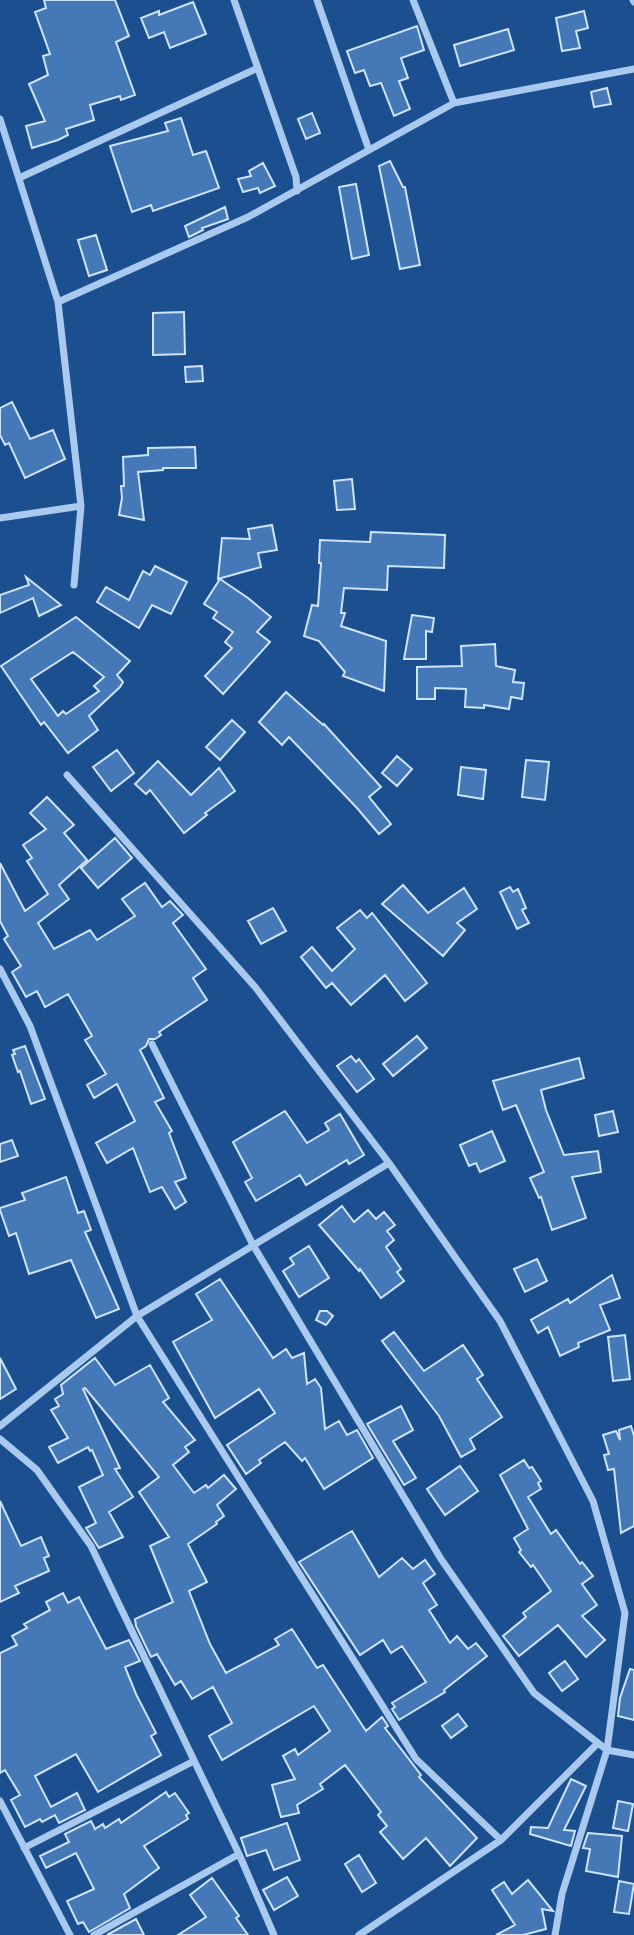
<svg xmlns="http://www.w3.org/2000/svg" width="634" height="1935" font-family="Jost,sans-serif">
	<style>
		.building { fill: #4478b7; stroke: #cfe3fa; stroke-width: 2; fill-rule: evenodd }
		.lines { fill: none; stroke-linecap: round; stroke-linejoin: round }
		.minor { stroke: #a9c9ee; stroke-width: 7 }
	</style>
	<rect width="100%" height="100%" fill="#1b4f8f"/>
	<path class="building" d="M44,0H115L129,36L116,42L135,95L121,100L120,96L90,105L94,120L66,129L68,135L58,140L32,148L26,126L45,121L29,84L48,75L43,56L50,54L35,12L46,8Z
		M193,2L206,34L170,48L164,32L149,38L141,18L159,11V15Z
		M584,11L588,28L576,31L580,48L562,51L556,18Z
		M417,26L424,50L401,58L408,78L399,81L410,109L394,116L381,83L370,86L364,70L355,73L347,51Z
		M508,29L514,50L460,66L454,45Z
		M607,88L611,104L594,107L591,92Z
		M312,113L320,133L306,139L298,119Z
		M181,118L193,155L206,151L219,188L153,211L151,205L132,212L110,146L168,131L165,123Z
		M390,161L403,187H405L420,265L400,269L379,166Z
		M263,163L275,186L260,193L258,188L243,192L238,179L251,176L249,171Z
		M356,184L369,255L352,259L339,187Z
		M225,207L228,219L202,228L203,230L189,237L185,226Z
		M96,235L107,270L89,276L78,240Z
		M184,312L185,354L153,355V313Z
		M202,366L203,381L186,382L185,367Z
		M12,402L30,439L53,430L65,459L25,478L9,443L5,445L0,435V408Z
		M195,447L196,468H163V470L138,472L144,520L119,515L122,498L121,486H124L123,457L148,455V448Z
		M352,479L355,509L337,510L334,481Z
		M272,525L277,550L258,553L261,567L218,579L222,538L250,539L248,529Z
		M371,532L445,535L444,568L388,566L387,590L344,588L341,613H345L341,626L386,641L384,691L343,676L345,672L319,641L304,636L312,605L318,606L321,563H319L320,540L370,542Z
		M155,566L187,582L171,614L152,605L139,628L97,602L106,587L129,600L143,571L150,575Z
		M26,577L61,605L39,616L33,598L0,613V595L29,585Z
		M220,579L248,598L271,617L257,632L270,642L223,694L205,676L232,648L225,642L233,632L213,618L217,612L204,604Z
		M412,615L434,618L432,632L426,631V659H404Z
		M76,617L130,661L117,675L123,682L120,687L89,716L98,730L68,753L44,722L41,725L1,666ZM73,652L104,677L94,686L99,691L66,714L63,711L58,716L31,679Z
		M495,644L496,666L515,670L513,682L524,683L522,699L511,697L509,709L484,705V708L465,707L466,689L435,688V699H417V667L462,666L461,646Z
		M286,692L323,725L324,724L381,787L369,797L391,824L379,834L357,808L289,737L282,745L259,722Z
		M232,720L245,732L220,760L206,747Z
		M117,750L134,773L111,791L93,767Z
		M397,756L412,769L397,786L382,773Z
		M526,760L549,762L545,800L522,797Z
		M158,761L191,795L219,768L235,791L205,813L207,815L184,833L150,790L146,794L135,784Z
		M461,767L486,770L483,799L458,795Z
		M47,797L74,825L64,833L87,860L59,885L69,899L38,923L54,949L90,930L97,940L135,916L122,899L145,883L162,907L170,901L183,915L173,923L206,969L193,978L207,1000L159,1032L161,1035L155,1039H149L146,1046L140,1050L164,1098L155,1102L172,1131L169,1133L186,1178L175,1182L186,1202L175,1209L162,1187L150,1192L133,1148L107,1163L96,1143L135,1121L117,1084L94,1098L87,1085L106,1074L85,1040L92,1036L68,994L45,1007L37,991L26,997L12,972L21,966L4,939L8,936L0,921V863L25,911L48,894L27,861L32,858L23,845L46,829L30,813Z
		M115,838L132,858L98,888L81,868Z
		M403,885L428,913L464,888L477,909L457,923L465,930L443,956L382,904Z
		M510,887L513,892L518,889L526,908L522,910L529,923L517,929L500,892Z
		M273,908L286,931L261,944L248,921Z
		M360,910L367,918L372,913L427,983L405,1001L385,975L351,1005L332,983L326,988L301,957L312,947L332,971L355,949L337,928Z
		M417,1036L427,1048L393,1076L383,1064Z
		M25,1046L45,1099L31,1104L20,1071L18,1072L12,1055L15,1054L13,1050Z
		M351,1056L356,1062L359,1059L374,1079L357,1092L337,1066Z
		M579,1058L584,1078L541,1090L546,1110L564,1155L598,1151L601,1172L572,1177L586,1218L552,1230L541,1197L539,1198L530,1178L544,1172L516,1105L503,1110L493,1081Z
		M285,1111L307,1143L329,1130L325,1123L340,1114L364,1155L349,1164L347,1160L306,1185L300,1175L256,1201L245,1182L252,1178L233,1142Z
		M613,1111L618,1132L599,1136L595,1115Z
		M492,1131L505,1161L480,1172L476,1163L469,1166L460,1145Z
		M12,1140L18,1156L0,1162V1144Z
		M66,1177L78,1213L84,1211L91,1230L85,1232L119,1309L96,1318L71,1260L29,1274L16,1233L9,1236L0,1210V1208L25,1200L22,1193Z
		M342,1206L354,1222L368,1210L376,1219L384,1212L395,1225L387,1231L394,1240L386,1247L401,1269L397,1272L404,1281L381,1298L360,1269L359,1271L319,1225Z
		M309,1246L329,1278L299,1297L283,1271L294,1264L290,1258Z
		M537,1259L547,1281L525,1292L514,1269Z
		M612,1275L620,1298L600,1305L610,1330L578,1343L579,1347L560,1356L548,1327L538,1333L531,1320L568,1299L570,1303Z
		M220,1279L273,1358L286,1349L292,1358L304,1353L307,1384L315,1379L321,1388L325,1429L339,1421L347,1435L357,1430L373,1458L324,1489L305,1458L302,1461L285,1442L259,1460L261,1463L246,1474L227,1445L275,1413L259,1389L215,1418L173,1342L212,1320L196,1294Z
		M320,1311H327L333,1316L326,1325L316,1320Z
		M394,1332L424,1371L463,1345L483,1375L477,1379L502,1417L470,1439L475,1449L461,1457L439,1416L382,1341Z
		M625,1335L630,1379L613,1381L608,1337Z
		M0,1358L16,1389L0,1399Z
		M95,1358L115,1385L150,1365L169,1398L163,1402L195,1440L185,1447L189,1452L173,1465L194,1493L206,1485L208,1488L224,1475L236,1489L217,1505L224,1516L216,1522L217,1524L188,1544L207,1582L189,1591L210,1644L226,1673L279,1645L275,1639L292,1629L317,1668L323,1665L366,1731L382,1717L388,1726L385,1728L421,1775L419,1777L477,1838L450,1866L426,1838L403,1859L380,1832L387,1826L378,1815L381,1812L345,1765L320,1784L323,1789L297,1805L299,1813L281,1817L272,1785L295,1779L283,1756L295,1749L298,1755L330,1731L314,1706L222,1760L209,1736L232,1723L213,1687L192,1699L181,1681L175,1685L157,1654L151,1657L136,1626L135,1619L173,1602L150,1546L169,1537L139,1492L159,1477L85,1388L83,1389L120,1468L115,1469L133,1497L109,1512L123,1537L99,1548L86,1528L96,1523L79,1487L103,1475L92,1450L90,1451L88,1447L58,1463L49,1447L68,1438L51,1410L59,1406L55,1399L63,1394L61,1385Z
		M401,1406L413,1430L393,1441L416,1478L404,1485L367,1424Z
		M631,1426L634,1436V1526L621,1533L614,1469L608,1470L604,1455L609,1454L603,1435L616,1431L620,1440L619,1430Z
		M524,1460L529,1468L532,1467L541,1481L538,1483L541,1489L528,1497L551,1534L556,1530L580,1564L582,1562L593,1576L582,1584L597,1605L582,1616L605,1640L586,1657L558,1625L519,1656L503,1636L526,1617L523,1613L551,1591L533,1565L531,1567L519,1552L521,1550L514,1538L528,1529L500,1475Z
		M460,1466L478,1491L445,1515L427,1489Z
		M0,1501L21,1546L41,1537L49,1556L44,1558L49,1571L15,1586L19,1593L0,1602Z
		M352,1531L379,1577L402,1558L413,1569L425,1560L435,1574L423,1583L437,1605L429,1610L450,1643L457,1636L468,1649L476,1643L487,1656L444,1690L445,1692L399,1720L392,1709L395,1707L392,1703L426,1682L402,1646L391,1653L383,1640L360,1655L299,1562Z
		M63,1593L68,1603L79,1597L106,1649L129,1640L140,1661L125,1667L136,1694L156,1733L151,1736L161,1755L98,1792L76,1754L35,1776L51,1807L77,1793L85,1810L59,1823L55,1815L42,1822L40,1819L25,1827L11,1800L20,1795L5,1770L0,1773V1653L17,1645L12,1636L27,1628L24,1624L50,1610L46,1602Z
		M565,1661L578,1679L562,1691L549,1673Z
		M630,1669L634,1670V1720L618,1716L620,1698Z
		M458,1714L467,1726L451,1738L442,1726Z
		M571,1779L586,1786L564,1830L575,1831L571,1846L530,1834L531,1827L548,1828Z
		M166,1792L169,1797L175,1793L189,1813L186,1815L188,1819L144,1846L159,1868L124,1894L130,1908L89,1932L83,1922L78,1924L67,1901L94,1889L76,1853L46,1868L40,1856L69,1842L65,1834L91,1821L95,1829L103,1824L105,1828L119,1819L121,1823Z
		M618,1801L633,1804L628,1831L613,1828Z
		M287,1823L300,1860L274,1870L266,1850L247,1856L241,1838Z
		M588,1833L622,1836L618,1877L586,1871L590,1849L583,1848Z
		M359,1855L376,1883L362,1892L345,1864Z
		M287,1877L298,1896L274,1910L263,1890Z
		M212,1878L239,1916L236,1918L248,1935H178L206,1917L190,1895Z
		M528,1880L553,1911L542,1909L546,1929L523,1935H496L515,1925L492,1890L504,1882L512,1894Z
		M619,1881L634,1884L629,1914L614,1912Z
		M136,1919L144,1935H107Z"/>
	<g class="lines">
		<path class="minor" d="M234,0L296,177L297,191
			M317,0L369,150
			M413,0L454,103L634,69
			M633,0L634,2
			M0,119L58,302L248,217L454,103
			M19,178L258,68
			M58,302L81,506L74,585
			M0,518L81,506
			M67,775L256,988L389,1163L500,1321L593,1501L625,1613L607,1750L562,1894L555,1935
			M0,969L30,1026L137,1316L416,1759L501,1840
			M152,1044L253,1245L441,1559L534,1693L607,1750L634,1755
			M0,1426L137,1316L389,1163
			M0,1439L37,1470L91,1546L239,1854L274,1935
			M0,1801L70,1935
			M24,1848L194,1761
			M94,1935L239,1854
			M359,1935L501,1840L598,1743"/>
	</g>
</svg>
